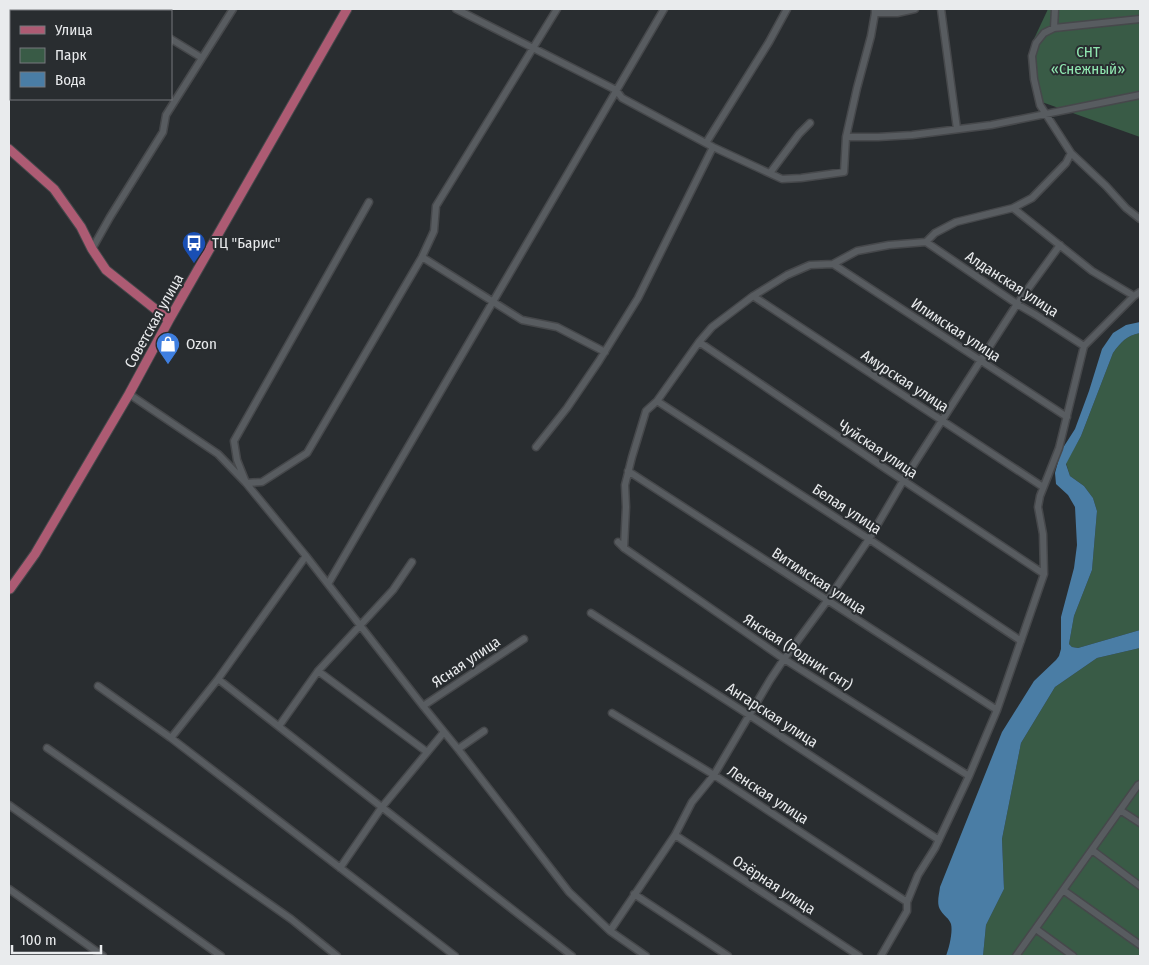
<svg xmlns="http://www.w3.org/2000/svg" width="1149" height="965" font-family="'Fira Sans Condensed',sans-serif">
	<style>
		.green { fill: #395b46 }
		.water { fill: #4a7da5 }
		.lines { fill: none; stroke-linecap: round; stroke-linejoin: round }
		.minor-casing { stroke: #46484b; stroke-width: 9 }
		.major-casing { stroke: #46484b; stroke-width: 11 }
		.minor { stroke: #585c60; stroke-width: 6 }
		.major { stroke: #ad5b73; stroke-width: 9 }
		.labels { text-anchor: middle; stroke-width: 4; stroke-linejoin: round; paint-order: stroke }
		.park-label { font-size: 15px; fill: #90e7b1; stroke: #292d30 }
		.poi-label { font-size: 15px; fill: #e9ebed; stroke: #292d30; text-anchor: start }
		.street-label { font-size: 15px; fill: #e9ebed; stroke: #292d30 }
	</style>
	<rect width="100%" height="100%" fill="#292d30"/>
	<path class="green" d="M1048,9H1140V137L1039,101L1033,41Z
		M1140,333V630L1078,648L1072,647L1069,644L1074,616L1092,570L1097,511L1093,498L1084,486L1070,476L1066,463L1081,436L1113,353C1121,342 1126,336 1140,333Z
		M1140,648V956H983L986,925L1004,889L1002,839L1021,743L1055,687L1097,658Z"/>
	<path class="water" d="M1140,322V333C1126,336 1121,342 1113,353L1081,436L1066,464L1070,476L1084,486L1093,498L1097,511L1092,570L1074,616L1069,644L1072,647L1078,648L1140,630V648L1097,658L1055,687L1021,743L1002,839L1004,889L986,925L983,956H946C949,948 953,932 951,924C949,918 944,916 941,911C936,904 939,896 940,887L1002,732L1034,681L1056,660L1059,656L1061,649V617L1074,568L1077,545L1075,507L1068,495L1056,484L1055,473L1061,451L1075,429L1089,391L1102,349L1113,333L1126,325Z"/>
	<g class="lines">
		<g class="minor-casing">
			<path id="minor" d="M125,9L129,11
				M456,9L616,90L622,98L713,147L782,179L801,178L844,172L846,137L857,88L871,36L875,13V9
				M941,9L957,129
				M117,11L120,9
				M875,13H897L915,9
				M9,18L11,20
				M1140,19L1054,28L1044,33L1036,43L1032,56L1034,79L1040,105L1071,153L1106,186L1126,208L1140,219
				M1054,28L1055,9
				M171,39L202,58
				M846,137H878L912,135L991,125L1140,95
				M706,143L769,42L787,9
				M1071,153L1066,163L1032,198L1013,208L1092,271L1134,296
				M770,173L799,134L810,123
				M926,242L1017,304L1036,315L1084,346
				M92,249L110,217L163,132L166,115L233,9
				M422,257L522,320L557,327L605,352
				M833,264L1067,417
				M753,296L1043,487
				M699,342L886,469L1044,574
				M129,394L218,454L246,483L306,556L423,706L458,749L569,892L610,931L646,956
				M657,401L869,539L1021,641
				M536,447L567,408L599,361L638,298L713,147
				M628,471L997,710
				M245,480L237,460L234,441L369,202
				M246,483L262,482L307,453L422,257L434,231L436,206L557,9
				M618,542L624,548L784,659L969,776
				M624,548L626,507L625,485L632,457L646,411L657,401L699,342L712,327L753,296L787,275L810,265L833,264L857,251L889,245L926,242L935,233L956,222L1013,208
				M328,584L664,9
				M591,613L749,715L939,840
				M318,671L427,752
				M218,679L572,956
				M98,686L171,738L455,956
				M423,706L524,639
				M612,713L714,775L907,902
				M279,726L318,671L393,590L412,562
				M171,738L218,679L306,556
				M47,748L291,919L337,956
				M458,749L484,731
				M9,805L221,956
				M1120,810L1140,823
				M675,835L859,956
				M1092,850L1140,886
				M340,868L382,807L444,732
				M9,889L103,956
				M1063,890L1140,945
				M634,894L728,956
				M1036,929L1073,956
				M610,931L675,835L692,802L714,775L770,680L784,659L827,601L869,539L903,481L1017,304L1060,245
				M881,956L907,911V902L918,875L935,848L969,776L997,710L1044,574L1043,534L1038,507L1040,496L1059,448L1084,346L1134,296L1140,292
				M1016,956L1138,785L1140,784"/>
		</g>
		<g class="major-casing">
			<path id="major" d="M9,149L54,189L81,227L92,249L106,270L169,320
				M10,589L35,554L129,394L169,320L347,9"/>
		</g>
		<use href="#minor" class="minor"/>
		<use href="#major" class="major"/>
	</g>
	<defs>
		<g id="bus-pin" transform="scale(1.25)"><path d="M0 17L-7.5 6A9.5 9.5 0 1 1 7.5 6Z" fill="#1a4fb4" stroke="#292d30"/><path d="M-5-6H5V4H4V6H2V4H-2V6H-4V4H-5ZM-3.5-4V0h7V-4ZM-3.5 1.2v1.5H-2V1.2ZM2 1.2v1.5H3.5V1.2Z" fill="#fff"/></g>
		<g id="shop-pin" transform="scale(1.25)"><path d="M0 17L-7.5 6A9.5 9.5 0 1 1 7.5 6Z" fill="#3f7fe0" stroke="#292d30"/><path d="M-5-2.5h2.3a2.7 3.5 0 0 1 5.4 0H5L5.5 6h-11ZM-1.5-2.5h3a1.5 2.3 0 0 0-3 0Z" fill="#fff"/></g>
	</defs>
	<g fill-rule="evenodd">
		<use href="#bus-pin" x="194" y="243"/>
		<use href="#shop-pin" x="168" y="344"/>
	</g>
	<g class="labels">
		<g class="park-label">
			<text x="1088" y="57">СНТ<tspan x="1088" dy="17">«Снежный»</tspan></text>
		</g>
		<g class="poi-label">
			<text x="212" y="248">ТЦ "Барис"</text>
			<text x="186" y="349">Ozon</text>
		</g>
		<g class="street-label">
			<text transform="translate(1012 284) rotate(33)" y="5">Алданская улица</text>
			<text transform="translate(154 321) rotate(-61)" y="5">Советская улица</text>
			<text transform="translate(956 330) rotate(33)" y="5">Илимская улица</text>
			<text transform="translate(905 381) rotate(33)" y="5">Амурская улица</text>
			<text transform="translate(878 449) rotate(34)" y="5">Чуйская улица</text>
			<text transform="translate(847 509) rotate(33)" y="5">Белая улица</text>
			<text transform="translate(819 581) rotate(33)" y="5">Витимская улица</text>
			<text transform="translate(798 652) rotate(33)" y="5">Янская (Родник снт)</text>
			<text transform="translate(466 662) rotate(-34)" y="5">Ясная улица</text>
			<text transform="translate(772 715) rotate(33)" y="5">Ангарская улица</text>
			<text transform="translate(768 795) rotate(33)" y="5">Ленская улица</text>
			<text transform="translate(774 885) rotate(33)" y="5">Озёрная улица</text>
		</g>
	</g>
	<rect width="1149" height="965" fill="none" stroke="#e9ebed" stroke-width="20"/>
	<rect x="10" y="10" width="162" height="90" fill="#292d30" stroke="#76797c"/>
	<rect x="20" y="26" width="25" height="8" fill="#ad5b73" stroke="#76797c"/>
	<text x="55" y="35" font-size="15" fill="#e9ebed">Улица</text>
	<rect x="20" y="48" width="25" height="15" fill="#395b46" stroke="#76797c"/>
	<text x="55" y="60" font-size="15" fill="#e9ebed">Парк</text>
	<rect x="20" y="72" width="25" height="15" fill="#4a7da5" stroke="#76797c"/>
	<text x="55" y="85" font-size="15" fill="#e9ebed">Вода</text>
	<path d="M12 945v8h89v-8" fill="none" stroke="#e9ebed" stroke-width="2.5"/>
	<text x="20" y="945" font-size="15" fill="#e9ebed" stroke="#292d30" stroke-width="4" paint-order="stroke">100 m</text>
</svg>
